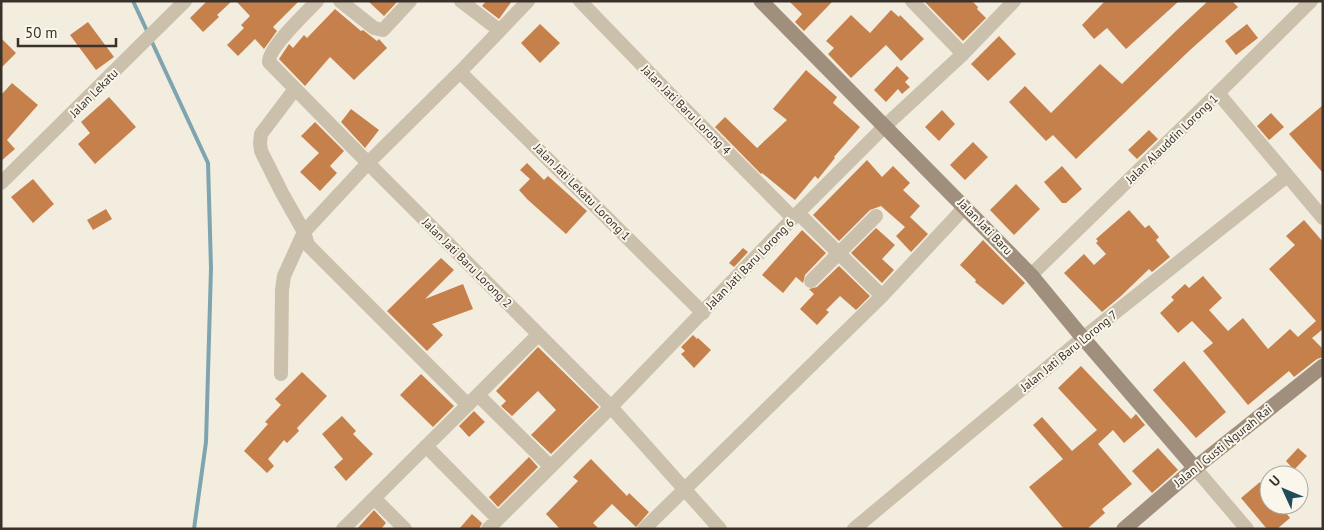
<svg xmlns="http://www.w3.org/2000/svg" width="1324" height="530" font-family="'PT Sans',sans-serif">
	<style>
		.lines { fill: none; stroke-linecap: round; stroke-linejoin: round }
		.stream { stroke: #7ea4b0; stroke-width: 4 }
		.building { fill: #c5804b }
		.street { stroke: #cbc0ab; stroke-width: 14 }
		.secondary { stroke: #9f8f7c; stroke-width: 15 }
		.labels { text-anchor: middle; stroke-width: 4; stroke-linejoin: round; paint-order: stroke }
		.street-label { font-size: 12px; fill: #39312a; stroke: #faf6eb }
	</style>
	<rect width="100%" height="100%" fill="#f3eddf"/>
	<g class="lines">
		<path class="stream" d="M133,1L148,33
			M151,40L208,163L211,268L206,442L194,529"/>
	</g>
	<path class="building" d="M207,1H232L217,15L219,17L203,32L190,18Z
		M236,1H299L273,27L277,31L264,49L255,39L238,56L227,45L244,28L241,25L250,16Z
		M368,1H398L384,16Z
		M486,1H512L499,19L482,6Z
		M789,1H833L804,31L795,22L802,14Z
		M924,1H972L978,7L977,9L986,18L963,41Z
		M1105,1H1179L1126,49L1107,28L1094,39L1082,25Z
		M1208,1H1232L1238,7L1189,51L1076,159L1053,135L1046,141L1009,102L1025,86L1051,113L1100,64L1122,84L1178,29Z
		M335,9L361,31L363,30L377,41L379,39L387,48L354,80L330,57L305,86L279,59L289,44L293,48L304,35L307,38Z
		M891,10L899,17L900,15L924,39L901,61L886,45L851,78L828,54L834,48L826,41L851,15L870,33Z
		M88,22L114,57L96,70L70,35Z
		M540,24L560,43L540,63L521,43Z
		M1247,24L1258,38L1236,55L1225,41Z
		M999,36L1016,54L988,81L971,64Z
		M1,38L16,53L1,68Z
		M897,66L909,78L905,82L910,87L902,94L898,89L886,102L874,90Z
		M806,70L837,97L833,103L860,127L834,157L835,158L818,179L815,176L795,200L762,173L761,174L715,127L725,117L757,148L787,120L773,109Z
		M12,83L38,105L7,140L15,149L1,161V95Z
		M109,97L136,127L95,164L78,144L90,133L81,122Z
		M1323,105V173L1289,134Z
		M351,109L379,130L365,148L341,122Z
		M942,110L955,124L939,141L925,127Z
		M1271,113L1284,127L1269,140L1257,126Z
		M315,122L344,151L330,166L337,173L320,191L300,172L319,153L301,136Z
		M1149,130L1158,139L1137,159L1128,150Z
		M973,142L988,157L965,180L950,165Z
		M867,160L882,177L893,166L910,183L903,190L920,206L910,217L928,234L911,252L896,236L905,227L881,206L870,210L839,241L813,215Z
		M527,163L544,180L548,176L587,211L566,234L527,199L519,190L530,179L520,170Z
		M1062,166L1082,189L1066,203H1062L1044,182Z
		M33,179L54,204L33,223L11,197Z
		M1016,184L1040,209L1014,235L990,210Z
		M106,209L112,219L93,230L87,220Z
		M1129,210L1145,228L1149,225L1159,237L1156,240L1170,257L1152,272L1149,269L1121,296L1102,312L1064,273L1084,254L1094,265L1106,254L1096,243L1098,241L1096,239Z
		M1304,220L1323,242V329L1312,338L1323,349V357L1317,359L1294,377L1289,371L1248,405L1203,351L1213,343L1192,321L1178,333L1160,313L1174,300L1171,297L1185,284L1189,288L1203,276L1222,298L1209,310L1228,331L1243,318L1268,349L1290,329L1298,337L1316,321L1269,269L1295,245L1286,236Z
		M876,228L895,245L882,259L894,270L882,283L851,253Z
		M802,230L826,253L805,275L803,283L796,277L783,293L762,275Z
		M983,240L1025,283L1003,305L975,282L976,280L960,265Z
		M743,248L748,252L734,267L729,263Z
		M441,258L454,270L425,299L463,284L473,309L432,324L443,335L427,351L387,311Z
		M839,266L870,296L856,310L840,296L826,310L829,312L817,325L800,309L814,294L809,289L817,287Z
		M693,335L697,339L698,338L711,350L694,368L681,354L685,351L681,347Z
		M538,347L599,407L551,454L531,435L556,410L538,391L512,416L501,406L506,401L496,391Z
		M1184,361L1226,412L1196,438L1153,390Z
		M1081,366L1131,419L1136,414L1145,425L1124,443L1113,430L1098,444L1132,484L1102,509L1105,513L1087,529H1064L1029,487L1063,459L1033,425L1042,417L1072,451L1097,430L1058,388Z
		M302,372L327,396L297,428L299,431L287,443L284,440L268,459L274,466L267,473L244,451L268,424L265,422L281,405L275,399Z
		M421,374L454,406L433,427L400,395Z
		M474,411L485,422L469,437L459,426Z
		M342,416L356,431L353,434L373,454L346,481L334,467L343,459L322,434Z
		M1158,448L1178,470L1152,493L1132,471Z
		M1298,448L1307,456L1294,470L1286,461Z
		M529,457L538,467L498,507L489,497Z
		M591,459L627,496L629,493L649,512L636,527L612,504L593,523L599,529H560L546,514L578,481L573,477Z
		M1260,482L1269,493V505H1280L1290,518L1277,529H1267L1241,498Z
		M374,510L386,523L381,529H357Z
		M472,514L482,523L479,529H459Z"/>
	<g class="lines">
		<path class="street" d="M317,1C306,13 268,48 269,62L368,163L304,232L308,245L468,405
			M340,1L374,28L383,30L410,1
			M461,1L499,30
			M528,1L460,72L368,163L611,407L720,529
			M580,1L670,94L793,218
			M912,1L963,54
			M460,72L703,313
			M1218,93L1323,218
			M1,183L185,1
			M798,213L882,296
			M1031,275L1218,93L1311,1
			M811,281L876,216
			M281,374L282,290L284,276L304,232L282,193L261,151L260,143L261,134L295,89
			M478,395L550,466
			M426,446L498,519
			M1195,468L1247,529
			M374,498L405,529
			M343,529L538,335
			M488,529L611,407L798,213L885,126L963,54L1014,1
			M644,529L882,296L965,207
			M854,529L1083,338L1287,176"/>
		<path class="secondary" d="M761,1L1031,275L1083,338L1195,468
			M1124,529L1195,468L1323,366"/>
	</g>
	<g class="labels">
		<g class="street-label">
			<text transform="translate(94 93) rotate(-45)" y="4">Jalan Lekatu</text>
			<text transform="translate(686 110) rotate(45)" y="4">Jalan Jati Baru Lorong 4</text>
			<text transform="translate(1172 139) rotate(-44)" y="4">Jalan Alauddin Lorong 1</text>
			<text transform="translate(582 192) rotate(45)" y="4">Jalan Jati Lekatu Lorong 1</text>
			<text transform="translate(985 227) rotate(46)" y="4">Jalan Jati Baru</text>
			<text transform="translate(467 263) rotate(45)" y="4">Jalan Jati Baru Lorong 2</text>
			<text transform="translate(750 264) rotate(-46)" y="4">Jalan Jati Baru Lorong 6</text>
			<text transform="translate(1069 351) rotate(-39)" y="4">Jalan Jati Baru Lorong 7</text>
			<text transform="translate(1223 446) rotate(-39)" y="4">Jalan I Gusti Ngurah Rai</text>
		</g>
	</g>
	<rect width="1324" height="530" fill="none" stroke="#39312a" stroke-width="5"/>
	<g transform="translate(1284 490) rotate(314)"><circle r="24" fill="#faf6eb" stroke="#ada79e"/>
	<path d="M0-4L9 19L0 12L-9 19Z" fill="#1f4b5a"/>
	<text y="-8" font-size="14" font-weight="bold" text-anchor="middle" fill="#39312a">U</text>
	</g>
	<path d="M18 38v8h98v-8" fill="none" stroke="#39312a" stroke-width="2.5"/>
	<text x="25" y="38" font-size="15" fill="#39312a" stroke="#faf6eb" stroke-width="4" paint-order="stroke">50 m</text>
</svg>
